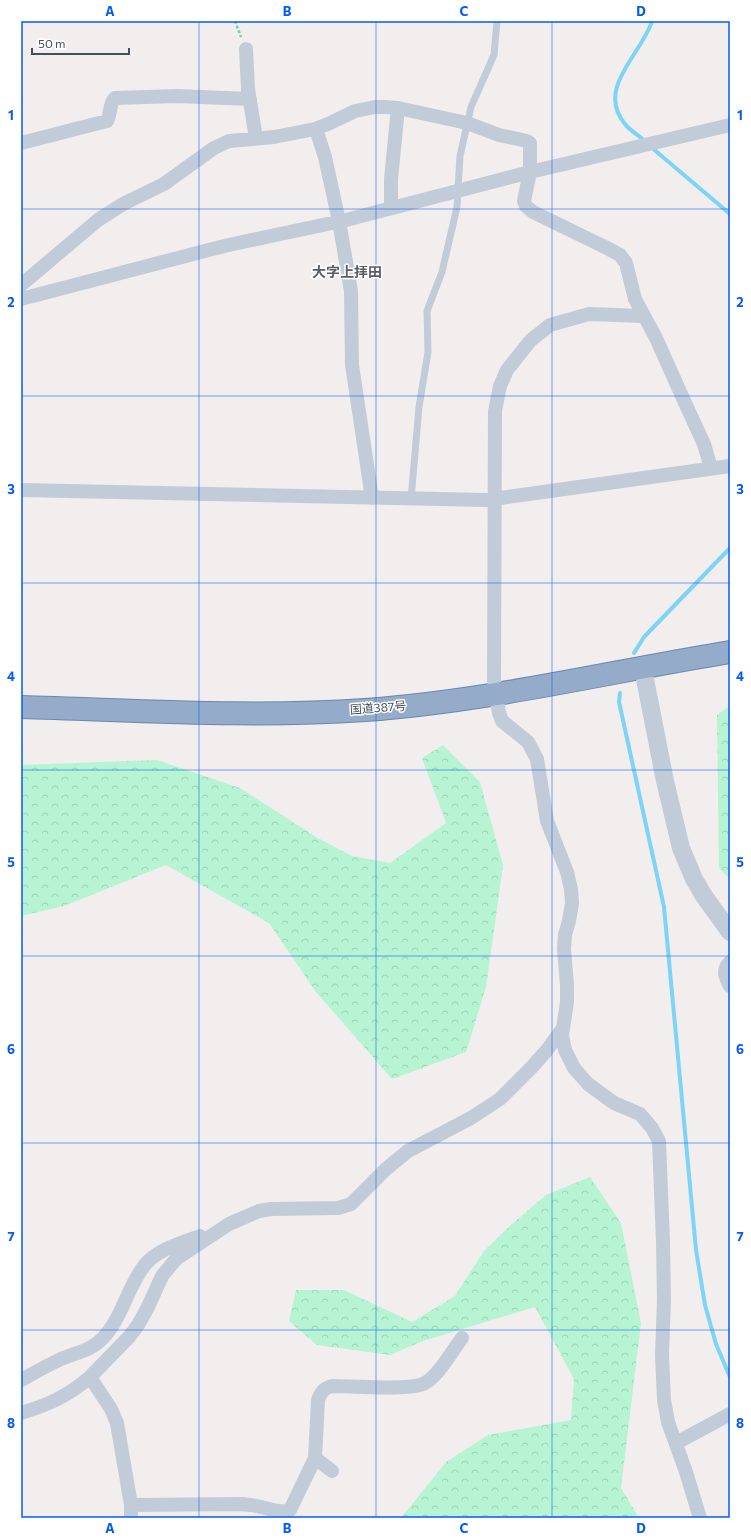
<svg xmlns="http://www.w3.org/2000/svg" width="751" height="1539" font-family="Commissioner,'Noto Sans JP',sans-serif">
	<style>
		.forest { fill: url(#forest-crowns) }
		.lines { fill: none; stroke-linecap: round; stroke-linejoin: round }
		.stream { stroke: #7ed4f6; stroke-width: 4 }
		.trunk-casing { stroke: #6b86af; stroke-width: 24 }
		.path { stroke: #6ad6a9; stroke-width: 2.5; stroke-dasharray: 3 2; stroke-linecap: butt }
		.service { stroke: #c2ccd8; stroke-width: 7 }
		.minor { stroke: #c2ccd8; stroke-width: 14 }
		.tertiary { stroke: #c2ccd8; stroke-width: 18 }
		.trunk { stroke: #94abca; stroke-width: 22 }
		.grid { fill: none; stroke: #045bf5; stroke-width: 1; stroke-opacity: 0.55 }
		.labels { text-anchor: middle; stroke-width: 3; stroke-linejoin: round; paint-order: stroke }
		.street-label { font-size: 12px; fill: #444f5e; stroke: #fff }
		.quarter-label { font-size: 14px; font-weight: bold; fill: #5a5d64; stroke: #fff }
		.neatline { fill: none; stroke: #045bf5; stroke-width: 1.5 }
		.grid-label { font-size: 13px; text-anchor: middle; font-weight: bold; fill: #045bf5 }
	</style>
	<defs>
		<pattern id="forest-crowns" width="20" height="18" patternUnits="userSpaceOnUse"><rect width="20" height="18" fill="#b6f4d3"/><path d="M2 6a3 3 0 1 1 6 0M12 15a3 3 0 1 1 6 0" fill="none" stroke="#9ed3b8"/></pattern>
	</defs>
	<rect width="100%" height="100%" fill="#f1eeed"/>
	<path class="forest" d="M730,706V879L719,868L717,715Z
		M443,745L480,782L503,865L486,987L466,1052L392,1079L316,992L269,923L166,865L64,906L21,916V765L157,760L240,788L316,837L352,856L390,863L446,823L422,758Z
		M590,1177L621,1223L641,1323L621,1488L639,1518H401L446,1462L488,1435L571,1420L574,1379L535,1307L423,1341L390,1355L317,1345L289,1321L296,1290H344L412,1322L455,1296L484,1251L512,1224L546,1195Z"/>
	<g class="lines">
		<path class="stream" d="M646,142C640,136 630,131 625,124C595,88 642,54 652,21
			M651,147L730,214
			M634,653L644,637L730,548
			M620,693L619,702L664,907L696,1250L705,1305L716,1344L730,1377"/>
		<g class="trunk-casing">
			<path id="trunk" d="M21,707C135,710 251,718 365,710C489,701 608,672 730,652"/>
		</g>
		<path class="path" d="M235,21L241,37"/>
		<path class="service" d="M411,499L419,407L428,352L427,311L442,272L457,207L460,156L471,107L494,55L497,21"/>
		<path class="minor" d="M246,49L248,89L256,138
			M316,129L325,157L339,221L351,291L352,365L372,498
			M21,143L107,121C111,114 109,104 115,98L177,96L250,99
			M391,208V179L398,108
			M21,285L98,220L123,204L164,184L214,148L229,141L274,137L315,129L328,124L355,111L375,107H384L398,108L467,123L499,135L527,141L530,143V172L524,201L526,206L533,212L607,248L620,255L626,263L635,299L656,338L686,405L704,444L711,468
			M21,299L224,246L346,220L530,172L730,125
			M643,316L589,314L550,325L531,340L507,370L500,386L495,411L494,681L499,713L502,721L528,742L537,759L547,821L567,872L571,889L572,903L569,921L565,935L564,949L567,985V1002L562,1035L565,1050L574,1068L588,1084L614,1103L640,1114L652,1128L659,1141L663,1242L664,1299L662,1355L664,1400L668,1422L686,1472L700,1518
			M21,490L486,500L730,466
			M730,962C722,970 725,977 730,986
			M21,1380C34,1373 46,1366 59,1360C74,1353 91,1351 103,1338C122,1318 127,1288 144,1266C156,1250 181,1243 200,1236
			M21,1413C48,1405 68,1396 90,1377
			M676,1443L730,1414
			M315,1458L332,1471
			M131,1505L242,1504C248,1505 255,1505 261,1507C271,1509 280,1514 290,1510L315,1458L318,1400C321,1392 324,1388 332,1386C351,1386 412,1391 425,1383C439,1375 452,1351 462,1338
			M131,1518V1505L117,1423L111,1409L90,1377L129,1337L138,1325L148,1307L162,1276L176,1259L229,1224L259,1211L271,1209L338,1208L351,1204L386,1169L408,1151L471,1118L500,1099L532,1067L547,1050L563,1028"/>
		<path class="tertiary" d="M643,669L665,781L681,848L694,879L704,896L730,932"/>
		<use href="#trunk" class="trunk"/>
	</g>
	<path class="grid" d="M199,21V1518M376,21V1518M552,21V1518M21,209H730M21,396H730M21,583H730M21,770H730M21,956H730M21,1143H730M21,1330H730"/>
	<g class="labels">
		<g class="street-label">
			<text transform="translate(378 708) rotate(-4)" y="4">国道387号</text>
		</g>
		<g class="quarter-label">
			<text x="347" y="277">大字上拝田</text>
		</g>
	</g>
	<rect width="751" height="1539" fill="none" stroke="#ffffff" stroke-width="44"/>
	<path d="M32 48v6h97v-6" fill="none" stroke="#444f5e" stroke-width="2"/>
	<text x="38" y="48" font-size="12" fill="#444f5e" stroke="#ffffff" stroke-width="3" paint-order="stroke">50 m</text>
	<rect x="22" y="22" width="707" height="1495" class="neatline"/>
	<g class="grid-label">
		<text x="110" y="16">A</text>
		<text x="287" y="16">B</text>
		<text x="464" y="16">C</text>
		<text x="641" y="16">D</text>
		<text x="11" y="120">1</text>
		<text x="740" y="120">1</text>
		<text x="11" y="307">2</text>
		<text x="740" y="307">2</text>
		<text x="11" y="494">3</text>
		<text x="740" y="494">3</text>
		<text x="11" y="681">4</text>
		<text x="740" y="681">4</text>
		<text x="11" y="867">5</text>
		<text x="740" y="867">5</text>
		<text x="11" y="1054">6</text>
		<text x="740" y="1054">6</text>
		<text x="11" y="1241">7</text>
		<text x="740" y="1241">7</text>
		<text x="11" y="1428">8</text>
		<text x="740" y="1428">8</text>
		<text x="110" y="1533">A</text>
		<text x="287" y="1533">B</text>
		<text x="464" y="1533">C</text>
		<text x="641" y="1533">D</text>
	</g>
</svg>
